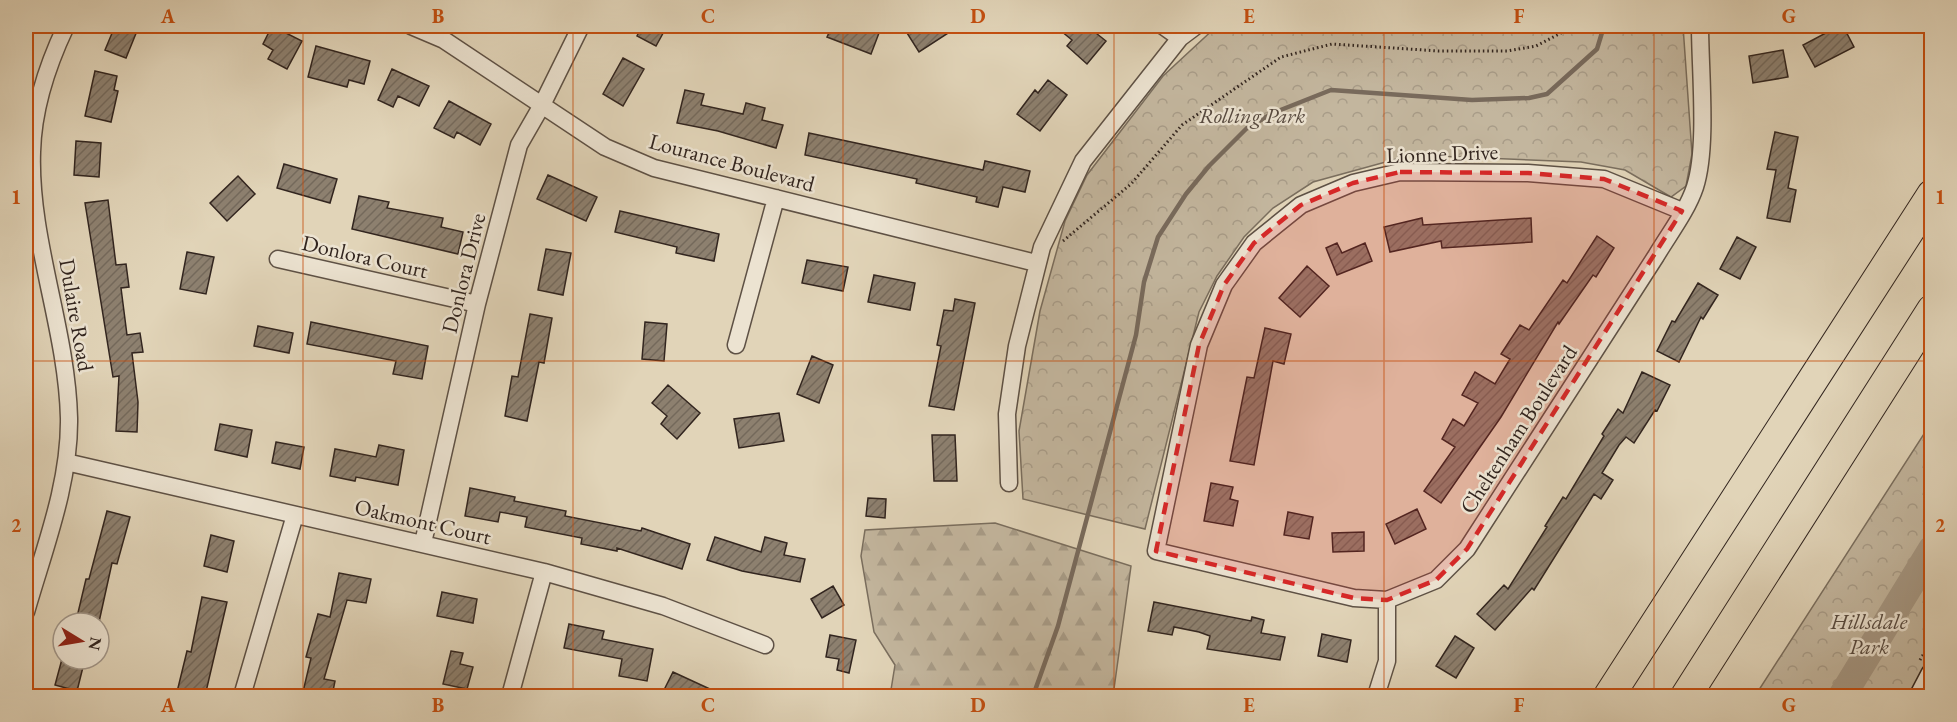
<svg xmlns="http://www.w3.org/2000/svg" width="1957" height="722" font-family="'EB Garamond',serif">
	<style>
		.forest { fill: url(#forest-firs); stroke: #7a6e5e; stroke-width: 1.5 }
		.park { fill: url(#park-crowns); stroke: #7a6e5e; stroke-width: 1.5 }
		.lines { fill: none; stroke-linecap: round; stroke-linejoin: round }
		.stream { stroke: #786a5c; stroke-width: 4.5 }
		.river { stroke: #a69884; stroke-width: 28 }
		.building { fill: url(#building-hatch); stroke: #32251f; stroke-width: 1.5 }
		.street-casing { stroke: #5e5145; stroke-width: 19 }
		.secondary-casing { stroke: #32251f; stroke-width: 25 }
		.highway-casing { stroke: #32251f; stroke-width: 32 }
		.path { stroke: #32251f; stroke-width: 3; stroke-dasharray: 1.5 3; stroke-linecap: butt }
		.street { stroke: #ece3d1; stroke-width: 16 }
		.secondary { stroke: #ece3d1; stroke-width: 22 }
		.highway { stroke: #e1d4b8; stroke-width: 30 }
		.marked { fill: #d62828; fill-opacity: 0.2; stroke: #d62828; stroke-width: 4.5; stroke-dasharray: 12 8; stroke-linejoin: round }
		.grid { fill: none; stroke: #c44f10; stroke-width: 1.5; stroke-opacity: 0.55 }
		.labels { text-anchor: middle; stroke-width: 5; stroke-linejoin: round; paint-order: stroke }
		.park-label { font-size: 22px; font-style: italic; fill: #56493f; stroke: #ece3d1 }
		.street-label { font-size: 22px; fill: #32251f; stroke: #ece3d1 }
		.neatline { fill: none; stroke: #c44f10; stroke-width: 2 }
		.grid-label { font-size: 20px; text-anchor: middle; font-weight: bold; fill: #c44f10 }
	</style>
	<defs>
		<pattern id="forest-firs" width="22" height="20" patternUnits="userSpaceOnUse" patternTransform="scale(1.5)"><rect width="22" height="20" fill="#c3b69e"/><path d="M5 1l3.5 6h-7zM16 11l3.5 6h-7z" fill="#a89c88"/></pattern>
		<pattern id="park-crowns" width="20" height="18" patternUnits="userSpaceOnUse" patternTransform="scale(1.5)"><rect width="20" height="18" fill="#c3b69e"/><path d="M2 6a3 3 0 1 1 6 0M12 15a3 3 0 1 1 6 0" fill="none" stroke="#a89c88"/></pattern>
		<pattern id="building-hatch" width="6" height="6" patternUnits="userSpaceOnUse" patternTransform="scale(1.5)"><rect width="6" height="6" fill="#8d806f"/><path d="M-1 1l2-2M0 6l6-6M5 7l2-2" fill="none" stroke="#74695b"/></pattern>
	</defs>
	<rect width="100%" height="100%" fill="#e1d4b8"/>
	<filter id="stains"><feTurbulence type="fractalNoise" baseFrequency=".00333" numOctaves="4"/><feColorMatrix values="0 0 0 0 .2 0 0 0 0 .09 0 0 0 0 .02 0 0 0 .5 -.17"/></filter>
	<radialGradient id="worn" r=".72"><stop offset=".6" stop-color="#630" stop-opacity="0"/><stop offset="1" stop-color="#630" stop-opacity=".3"/></radialGradient>
	<path class="forest" d="M995,523L1131,566L1113,696H890L895,665L874,632L861,556L865,530Z"/>
	<path class="park" d="M1217,26H1683L1692,154L1686,186L1671,197L1625,170L1581,162L1411,155L1313,182L1273,208L1244,237L1217,276L1199,312L1145,529L1023,499L1019,431L1040,311L1065,221L1087,175L1163,76Z
		M1931,423V661L1912,696H1755Z"/>
	<g class="lines">
		<path class="stream" d="M1033,696L1058,626L1136,335L1144,282L1158,237L1186,194L1209,166L1247,128L1273,113L1331,90L1472,100L1529,98L1547,94L1597,49L1604,26"/>
		<path class="river" d="M1842,696L1932,549"/>
	</g>
	<path class="building" d="M115,26H139L126,58L105,50Z
		M272,26L302,41L287,69L268,59L273,50L263,44Z
		M642,26H667L656,46L637,36Z
		M832,26H859L879,33L871,54L827,37Z
		M918,26H959L919,52L907,33Z
		M1055,26H1087L1106,41L1087,64L1067,46L1072,40Z
		M1839,26H1843L1854,47L1815,67L1803,45Z
		M316,46L370,61L364,84L349,80L347,87L308,77Z
		M1783,50L1788,77L1753,83L1749,56Z
		M623,58L644,69L623,106L603,94Z
		M392,69L429,86L419,106L398,96L393,107L378,100Z
		M95,71L117,76L114,90L118,91L111,122L85,116Z
		M1048,80L1067,95L1040,131L1017,114L1035,90L1038,93Z
		M685,90L704,94L701,105L743,114L746,103L765,108L762,120L783,125L776,148L718,131L677,123Z
		M449,101L491,124L480,145L457,132L454,138L434,128Z
		M1775,132L1798,137L1788,188L1796,190L1790,222L1767,218L1776,170L1767,169Z
		M809,133L983,170L985,161L1030,171L1025,192L1003,187L998,207L976,202L977,197L916,183L917,179L805,155Z
		M76,141L101,143L99,177L74,175Z
		M284,164L337,179L330,203L277,188Z
		M548,175L597,197L586,221L537,199Z
		M238,176L255,194L227,221L210,203Z
		M359,196L389,202L387,208L443,218L441,227L463,232L458,254L352,229Z
		M108,200L116,265L126,264L129,287L121,288L127,335L140,333L143,352L132,353L138,402L137,432L116,431L119,376L113,377L85,203Z
		M620,211L719,234L714,261L676,253L677,247L615,232Z
		M1422,218L1423,225L1531,218L1532,242L1442,248L1441,241L1390,252L1384,227Z
		M1597,236L1614,248L1596,277L1593,275L1559,324L1558,322L1501,417L1441,503L1424,491L1455,447L1442,439L1453,419L1464,426L1478,403L1462,395L1475,372L1495,384L1510,359L1501,354L1520,325L1529,330L1563,280L1567,283Z
		M1737,237L1756,247L1740,279L1720,269Z
		M1337,243L1342,253L1365,243L1372,261L1337,275L1326,248Z
		M546,249L571,253L563,295L538,290Z
		M187,252L214,257L206,294L180,289Z
		M807,260L848,267L843,291L802,283Z
		M1307,266L1329,286L1300,317L1279,298Z
		M874,275L915,283L910,310L868,302Z
		M1698,283L1718,295L1703,319L1701,317L1679,362L1657,351L1672,321L1675,322Z
		M955,299L975,303L954,410L929,406L941,346L937,345L944,310L953,311Z
		M530,314L552,318L544,363L539,362L527,421L505,416L512,376L518,377Z
		M311,322L428,346L422,379L393,374L396,361L307,344Z
		M645,322L667,324L664,361L642,359Z
		M258,326L293,333L289,353L254,346Z
		M1265,328L1291,334L1284,364L1273,361L1254,465L1230,461L1247,377L1254,378Z
		M812,356L833,365L819,403L797,394Z
		M1642,372L1670,385L1657,411L1655,410L1634,443L1626,437L1619,445L1602,473L1613,480L1601,499L1594,494L1534,590L1532,588L1495,630L1477,614L1504,585L1508,589L1547,527L1545,526L1563,497L1566,499L1604,436L1602,434L1618,409L1623,413Z
		M668,385L700,413L677,439L661,424L667,416L652,403Z
		M779,413L784,441L739,448L734,419Z
		M220,424L252,430L247,457L215,450Z
		M932,435H955L957,481H934Z
		M276,442L304,447L300,469L272,463Z
		M379,445L404,450L398,485L356,477L355,481L330,476L335,449L376,457Z
		M1211,483L1233,487L1230,499L1238,501L1233,526L1204,521Z
		M470,488L515,497L514,501L566,511L565,516L641,531L642,528L690,544L682,569L617,548V551L581,544L582,538L525,527L527,517L500,512L498,522L465,516Z
		M868,498L886,499L885,518L866,516Z
		M1417,509L1426,529L1395,544L1386,524Z
		M107,511L130,517L117,564L112,563L99,622L77,617L86,579H89Z
		M1288,512L1313,517L1309,539L1284,535Z
		M1364,532V551L1333,552L1332,533Z
		M211,535L234,541L227,572L204,566Z
		M715,537L761,552L765,537L787,543L784,555L805,559L800,582L742,571L707,560Z
		M339,573L371,579L366,603L347,600L324,679L335,681L332,696H302L311,658L306,657L318,614L330,617Z
		M833,586L844,605L822,618L811,599Z
		M442,592L477,599L473,623L437,616Z
		M202,597L227,602L205,696H176L187,651L191,652Z
		M1154,602L1251,621L1252,617L1264,620L1261,633L1285,637L1280,660L1207,649L1210,636L1199,632L1174,627L1172,635L1148,631Z
		M569,624L604,631L602,639L653,649L647,681L619,676L622,659L564,648Z
		M1322,634L1351,640L1347,662L1318,656Z
		M830,635L856,640L849,673L837,670L839,659L826,657Z
		M1455,636L1474,648L1456,678L1436,666Z
		M451,651L463,653L460,664L473,667L467,689L443,684Z
		M62,659H85L77,691L55,685Z
		M673,672L725,696H661Z"/>
	<g class="lines">
		<g class="street-casing">
			<path id="street" d="M411,26L444,40L605,147L654,168L1036,263
				M1163,26L1180,38
				M1682,211L1604,179L1528,173L1400,172L1353,183L1301,205L1254,243L1224,285L1199,345L1156,551L1354,598L1387,600L1436,580L1467,549L1656,256C1669,234 1687,211 1695,187C1708,147 1700,70 1700,26
				M278,259L477,304
				M736,345L776,198
				M66,462L544,572L663,606L765,645
				M1009,483L1007,414L1017,346L1042,247L1083,161L1180,38L1196,26
				M423,543L477,304L519,145L542,105L581,26
				M26,612C44,549 70,484 69,418C67,329 29,240 32,152C33,107 47,66 66,26
				M242,696L295,515
				M510,696L544,572
				M1376,696L1387,661V600"/>
		</g>
		<g class="secondary-casing">
			<path id="secondary" d="M1921,696L1932,675"/>
		</g>
		<g class="highway-casing">
			<path id="highway" d="M1609,696L1932,195
				M1686,696L1932,310"/>
		</g>
		<path class="path" d="M1063,241L1131,184L1182,125L1281,57L1332,44L1439,51H1507L1536,46L1561,33L1563,26
			M1920,660L1932,640
			M1897,696L1904,689"/>
		<use href="#street" class="street"/>
		<use href="#secondary" class="secondary"/>
		<use href="#highway" class="highway"/>
	</g>
	<path class="marked" d="M1400,172L1528,173L1604,179L1682,211L1467,549L1436,580L1387,600L1354,598L1156,551L1199,345L1224,285L1254,243L1301,205L1353,183Z"/>
	<path class="grid" d="M303,26V696M573,26V696M843,26V696M1114,26V696M1384,26V696M1654,26V696M26,361H1932"/>
	<g class="labels">
		<g class="park-label">
			<text x="1252" y="123">Rolling Park</text>
			<text x="1869" y="629">Hillsdale<tspan x="1869" dy="25">Park</tspan></text>
		</g>
		<g class="street-label">
			<text transform="translate(1442 153) rotate(-2)" y="8">Lionne Drive</text>
			<text transform="translate(732 162) rotate(15)" y="8">Lourance Boulevard</text>
			<text transform="translate(365 256) rotate(13)" y="8">Donlora Court</text>
			<text transform="translate(463 273) rotate(-76)" y="8">Donlora Drive</text>
			<text transform="translate(77 315) rotate(80)" y="8">Dulaire Road</text>
			<text transform="translate(1518 429) rotate(-57)" y="8">Cheltenham Boulevard</text>
			<text transform="translate(423 521) rotate(13)" y="8">Oakmont Court</text>
		</g>
	</g>
	<rect width="1957" height="722" fill="none" stroke="#e1d4b8" stroke-width="66"/>
	<g transform="translate(81 641) rotate(101)"><circle r="28" fill="#ece3d1" stroke="#a2978a" stroke-width="1.5"/>
	<path d="M0-4.5L10 22L0 15L-10 22Z" fill="#8f2418"/>
	<text y="-9" font-size="16" font-weight="bold" text-anchor="middle" fill="#32251f">N</text>
	</g>
	<rect x="33" y="33" width="1891" height="656" class="neatline"/>
	<g class="grid-label">
		<text x="168" y="23">A</text>
		<text x="438" y="23">B</text>
		<text x="708" y="23">C</text>
		<text x="978" y="23">D</text>
		<text x="1249" y="23">E</text>
		<text x="1519" y="23">F</text>
		<text x="1789" y="23">G</text>
		<text x="16" y="204">1</text>
		<text x="1940" y="204">1</text>
		<text x="16" y="532">2</text>
		<text x="1940" y="532">2</text>
		<text x="168" y="712">A</text>
		<text x="438" y="712">B</text>
		<text x="708" y="712">C</text>
		<text x="978" y="712">D</text>
		<text x="1249" y="712">E</text>
		<text x="1519" y="712">F</text>
		<text x="1789" y="712">G</text>
	</g>
	<rect width="100%" height="100%" filter="url(#stains)"/>
	<rect width="100%" height="100%" fill="url(#worn)"/>
</svg>
